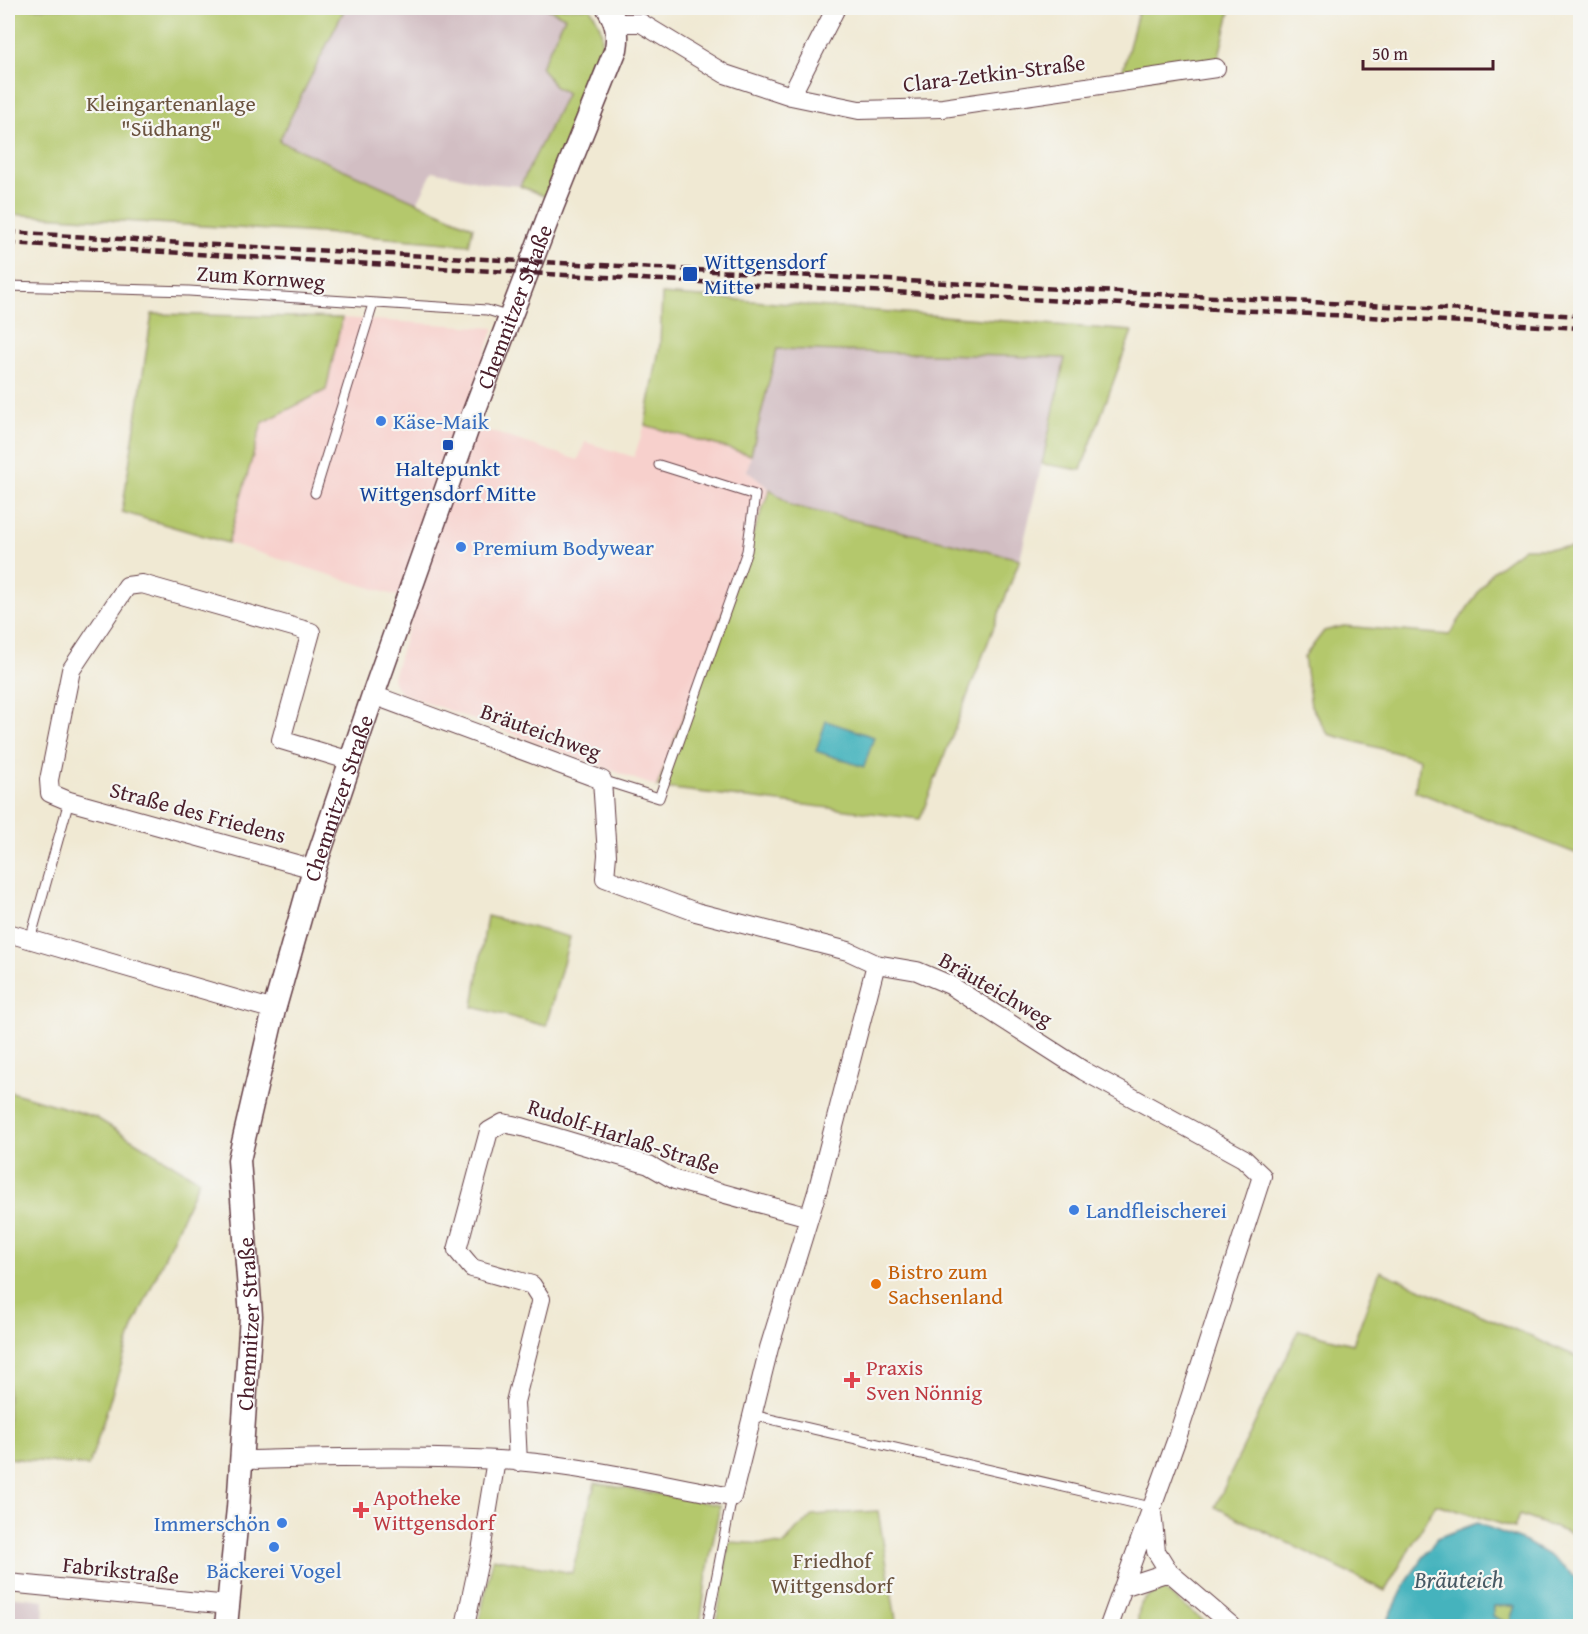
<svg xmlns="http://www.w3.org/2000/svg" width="1588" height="1634" font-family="'Gentium Book Plus',serif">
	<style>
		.built { fill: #f7d0cc }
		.industrial { fill: #d2bec3 }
		.green { fill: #b4c86c; stroke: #7f744c; stroke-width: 1.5 }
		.water { fill: #44b3bd; stroke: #476974; stroke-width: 1.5; fill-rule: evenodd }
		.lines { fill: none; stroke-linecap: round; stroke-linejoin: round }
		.service-casing { stroke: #633d44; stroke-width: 11 }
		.minor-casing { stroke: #633d44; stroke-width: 20 }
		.tertiary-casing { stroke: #633d44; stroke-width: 25 }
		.service { stroke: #fff; stroke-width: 9 }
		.minor { stroke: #fff; stroke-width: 18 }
		.tertiary { stroke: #fff; stroke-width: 22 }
		.rail { stroke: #4a1f2b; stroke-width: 4.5; stroke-dasharray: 9 4.5; stroke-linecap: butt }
		.transit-dot { fill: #1a4fb4; stroke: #f6f6f2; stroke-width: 2 }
		.shop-dot { fill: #3f7fe0; stroke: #f6f6f2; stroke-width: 2 }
		.food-dot { fill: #e8710a; stroke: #f6f6f2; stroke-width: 2 }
		.health-dot { fill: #e0444e; stroke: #f6f6f2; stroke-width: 2 }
		.labels { text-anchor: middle; stroke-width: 4.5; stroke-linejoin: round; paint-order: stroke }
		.street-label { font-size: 22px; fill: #4a1f2b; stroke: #f6f6f2 }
		.park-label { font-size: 22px; fill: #6a523e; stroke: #f6f6f2 }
		.transit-label { font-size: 22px; fill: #164399; stroke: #f6f6f2; text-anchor: start }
		.shop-label { font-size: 22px; fill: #366cbe; stroke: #f6f6f2; text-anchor: start }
		.food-label { font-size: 22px; fill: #c56008; stroke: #f6f6f2; text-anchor: start }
		.health-label { font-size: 22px; fill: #be3a42; stroke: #f6f6f2; text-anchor: start }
		.water-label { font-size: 24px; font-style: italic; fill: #485a65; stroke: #f6f6f2 }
	</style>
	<rect width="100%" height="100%" fill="#f6f6f2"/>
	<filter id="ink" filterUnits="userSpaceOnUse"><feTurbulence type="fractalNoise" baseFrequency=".0167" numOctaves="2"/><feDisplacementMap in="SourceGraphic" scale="12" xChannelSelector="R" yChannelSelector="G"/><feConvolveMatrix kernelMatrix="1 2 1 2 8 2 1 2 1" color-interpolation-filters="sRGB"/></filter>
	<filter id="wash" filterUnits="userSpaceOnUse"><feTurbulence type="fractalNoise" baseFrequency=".008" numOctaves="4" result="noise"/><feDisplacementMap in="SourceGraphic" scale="24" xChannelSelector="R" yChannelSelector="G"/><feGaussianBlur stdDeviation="1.35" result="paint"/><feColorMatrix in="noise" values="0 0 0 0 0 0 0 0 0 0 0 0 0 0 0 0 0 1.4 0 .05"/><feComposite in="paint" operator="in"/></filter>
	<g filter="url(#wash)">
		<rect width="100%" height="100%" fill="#f0e9d3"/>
		<path class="built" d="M342,318L494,328L462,422L578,460L585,442L634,457L645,425L751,455L747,471L770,489L657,787L401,693L392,680L416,602L228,543L262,422L326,390Z"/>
		<path class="industrial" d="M345,8H546L565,17L568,93L520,186L486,183L433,171L417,203L279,141Z
			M777,349L1066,358L1020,559L792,506L747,471Z
			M8,1596L44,1600L43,1626H8Z"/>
		<path class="green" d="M8,8H345L279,141L473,227L469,245L353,235L8,214Z
			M546,8H590C604,28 604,39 599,62L546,197L520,186L567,93L555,87L541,67L565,17Z
			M1139,8H1231L1216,68L1120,82Z
			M662,294L1132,331L1081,470L1042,464L1065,358L777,349L751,455L645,425L660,344Z
			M152,314L342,318L326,390L262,423L228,543L122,512Z
			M770,489L792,506L1020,559L920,819L657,787Z
			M1524,548H1572L1580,553V855L1415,791L1419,759L1328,734L1311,706L1304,657L1324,631L1344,626L1449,635L1492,572Z
			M487,916L570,937L546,1026L473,1007Z
			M8,1091L95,1117L199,1180L133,1328L89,1466L8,1458Z
			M1380,1271L1580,1358V1537L1519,1515L1514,1528L1436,1504L1385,1591L1215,1507L1299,1330L1353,1344Z
			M595,1483L720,1505L707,1573L700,1626H478L493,1558L572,1573Z
			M878,1511L897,1626H716L729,1542L784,1545L796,1530L813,1515Z
			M1164,1590L1210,1626H1138C1137,1604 1142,1596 1164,1590Z
			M1494,1606H1515L1509,1624L1493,1616Z"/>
		<path class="water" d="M826,721L874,737L864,767L816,751Z
			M1477,1523L1526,1542L1550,1556L1580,1581V1626H1385L1408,1579L1437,1538ZM1494,1606H1515L1509,1624L1493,1616Z"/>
	</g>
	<g filter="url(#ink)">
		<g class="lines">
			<g class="service-casing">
				<path id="service" d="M8,286L189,291L487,310L510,317
					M315,493L373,304
					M602,780L659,798L747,551L755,495L659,465
					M30,940L69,801
					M752,1415L1151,1507
					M707,1626L732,1497"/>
			</g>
			<g class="minor-casing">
				<path id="minor" d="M616,23H641L725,74L791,96L859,110L943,108L1216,68
					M791,96L836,8
					M373,695L602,780L607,855L605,878L696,912L848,951L876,964L917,971L950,985L1084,1071L1243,1158L1262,1176L1176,1441L1109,1626
					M314,869L69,801L50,793L49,780L71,670L127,586L142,584L311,632L281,740L351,761
					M8,933L274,1010
					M242,1460C333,1458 424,1455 516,1461C588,1467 661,1484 732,1497L769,1348L817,1192L876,964
					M518,1462L515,1402L541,1299L532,1285L472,1268L457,1250L489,1131L503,1123L522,1127L649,1165L675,1180L809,1217
					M1152,1512L1156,1551L1169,1572L1232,1626
					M8,1583L229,1605
					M1123,1587L1169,1572
					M465,1626L481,1551L496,1460"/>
			</g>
			<g class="tertiary-casing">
				<g id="tertiary">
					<path id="s1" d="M226,1626L238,1508L251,1316L239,1160L274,1010L314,869L373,695L467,430L553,205L616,49C619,32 616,22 608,8"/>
				</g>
			</g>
			<use href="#service" class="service"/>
			<use href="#minor" class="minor"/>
			<use href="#tertiary" class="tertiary"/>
			<path class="rail" d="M8,232L215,245L1580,316
				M8,243L528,273L1580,328"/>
		</g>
	</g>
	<g class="transit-dot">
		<rect x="682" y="266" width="16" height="16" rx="3"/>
		<rect x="442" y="439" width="12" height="12" rx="3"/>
	</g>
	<g class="shop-dot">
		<circle cx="381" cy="421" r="6"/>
		<circle cx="461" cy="547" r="6"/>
		<circle cx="1074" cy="1210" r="6"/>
		<circle cx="282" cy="1523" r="6"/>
		<circle cx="274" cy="1547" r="6"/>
	</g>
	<circle class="food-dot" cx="876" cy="1284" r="6"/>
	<g class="health-dot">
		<path d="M849 1371h6v6h6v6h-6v6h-6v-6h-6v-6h6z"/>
		<path d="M358 1501h6v6h6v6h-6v6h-6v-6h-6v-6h6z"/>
	</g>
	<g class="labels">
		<g class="street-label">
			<text transform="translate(994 73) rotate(-7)" y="8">Clara-Zetkin-Straße</text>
			<text transform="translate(261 277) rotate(4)" y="8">Zum Kornweg</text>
			<text dy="8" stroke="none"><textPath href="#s1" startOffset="1365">Chemnitzer Straße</textPath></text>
			<text transform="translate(541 731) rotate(20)" y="8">Bräuteichweg</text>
			<text dy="8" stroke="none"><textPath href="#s1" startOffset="843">Chemnitzer Straße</textPath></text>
			<text transform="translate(198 812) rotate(15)" y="8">Straße des Friedens</text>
			<text transform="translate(996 989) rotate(30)" y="8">Bräuteichweg</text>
			<text transform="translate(624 1136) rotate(18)" y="8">Rudolf-Harlaß-Straße</text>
			<text dy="8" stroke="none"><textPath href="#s1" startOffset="303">Chemnitzer Straße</textPath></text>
			<text transform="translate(121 1570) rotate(6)" y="8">Fabrikstraße</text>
		</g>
		<g class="park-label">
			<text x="171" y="111">Kleingartenanlage<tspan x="171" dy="25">"Südhang"</tspan></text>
			<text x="832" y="1568">Friedhof<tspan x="832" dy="25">Wittgensdorf</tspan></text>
		</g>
		<g class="transit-label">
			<text x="704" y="269">Wittgensdorf<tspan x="704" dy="25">Mitte</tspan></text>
			<text x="448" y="476" text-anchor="middle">Haltepunkt<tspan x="448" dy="25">Wittgensdorf Mitte</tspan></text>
		</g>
		<g class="shop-label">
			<text x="393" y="429">Käse-Maik</text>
			<text x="473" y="555">Premium Bodywear</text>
			<text x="1086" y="1218">Landfleischerei</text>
			<text x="270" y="1531" text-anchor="end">Immerschön</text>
			<text x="274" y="1578" text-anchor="middle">Bäckerei Vogel</text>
		</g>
		<g class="food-label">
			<text x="888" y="1279">Bistro zum<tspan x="888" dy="25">Sachsenland</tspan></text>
		</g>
		<g class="health-label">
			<text x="866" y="1375">Praxis<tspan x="866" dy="25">Sven Nönnig</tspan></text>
			<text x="373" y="1505">Apotheke<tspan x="373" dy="25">Wittgensdorf</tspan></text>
		</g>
		<g class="water-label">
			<text x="1459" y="1588">Bräuteich</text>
		</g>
	</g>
	<rect width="1588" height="1634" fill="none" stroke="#f6f6f2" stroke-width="30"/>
	<path d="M1363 60v9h130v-9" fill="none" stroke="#4a1f2b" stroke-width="3"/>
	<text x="1372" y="60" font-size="18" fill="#4a1f2b" stroke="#f6f6f2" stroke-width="4.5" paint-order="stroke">50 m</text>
</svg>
